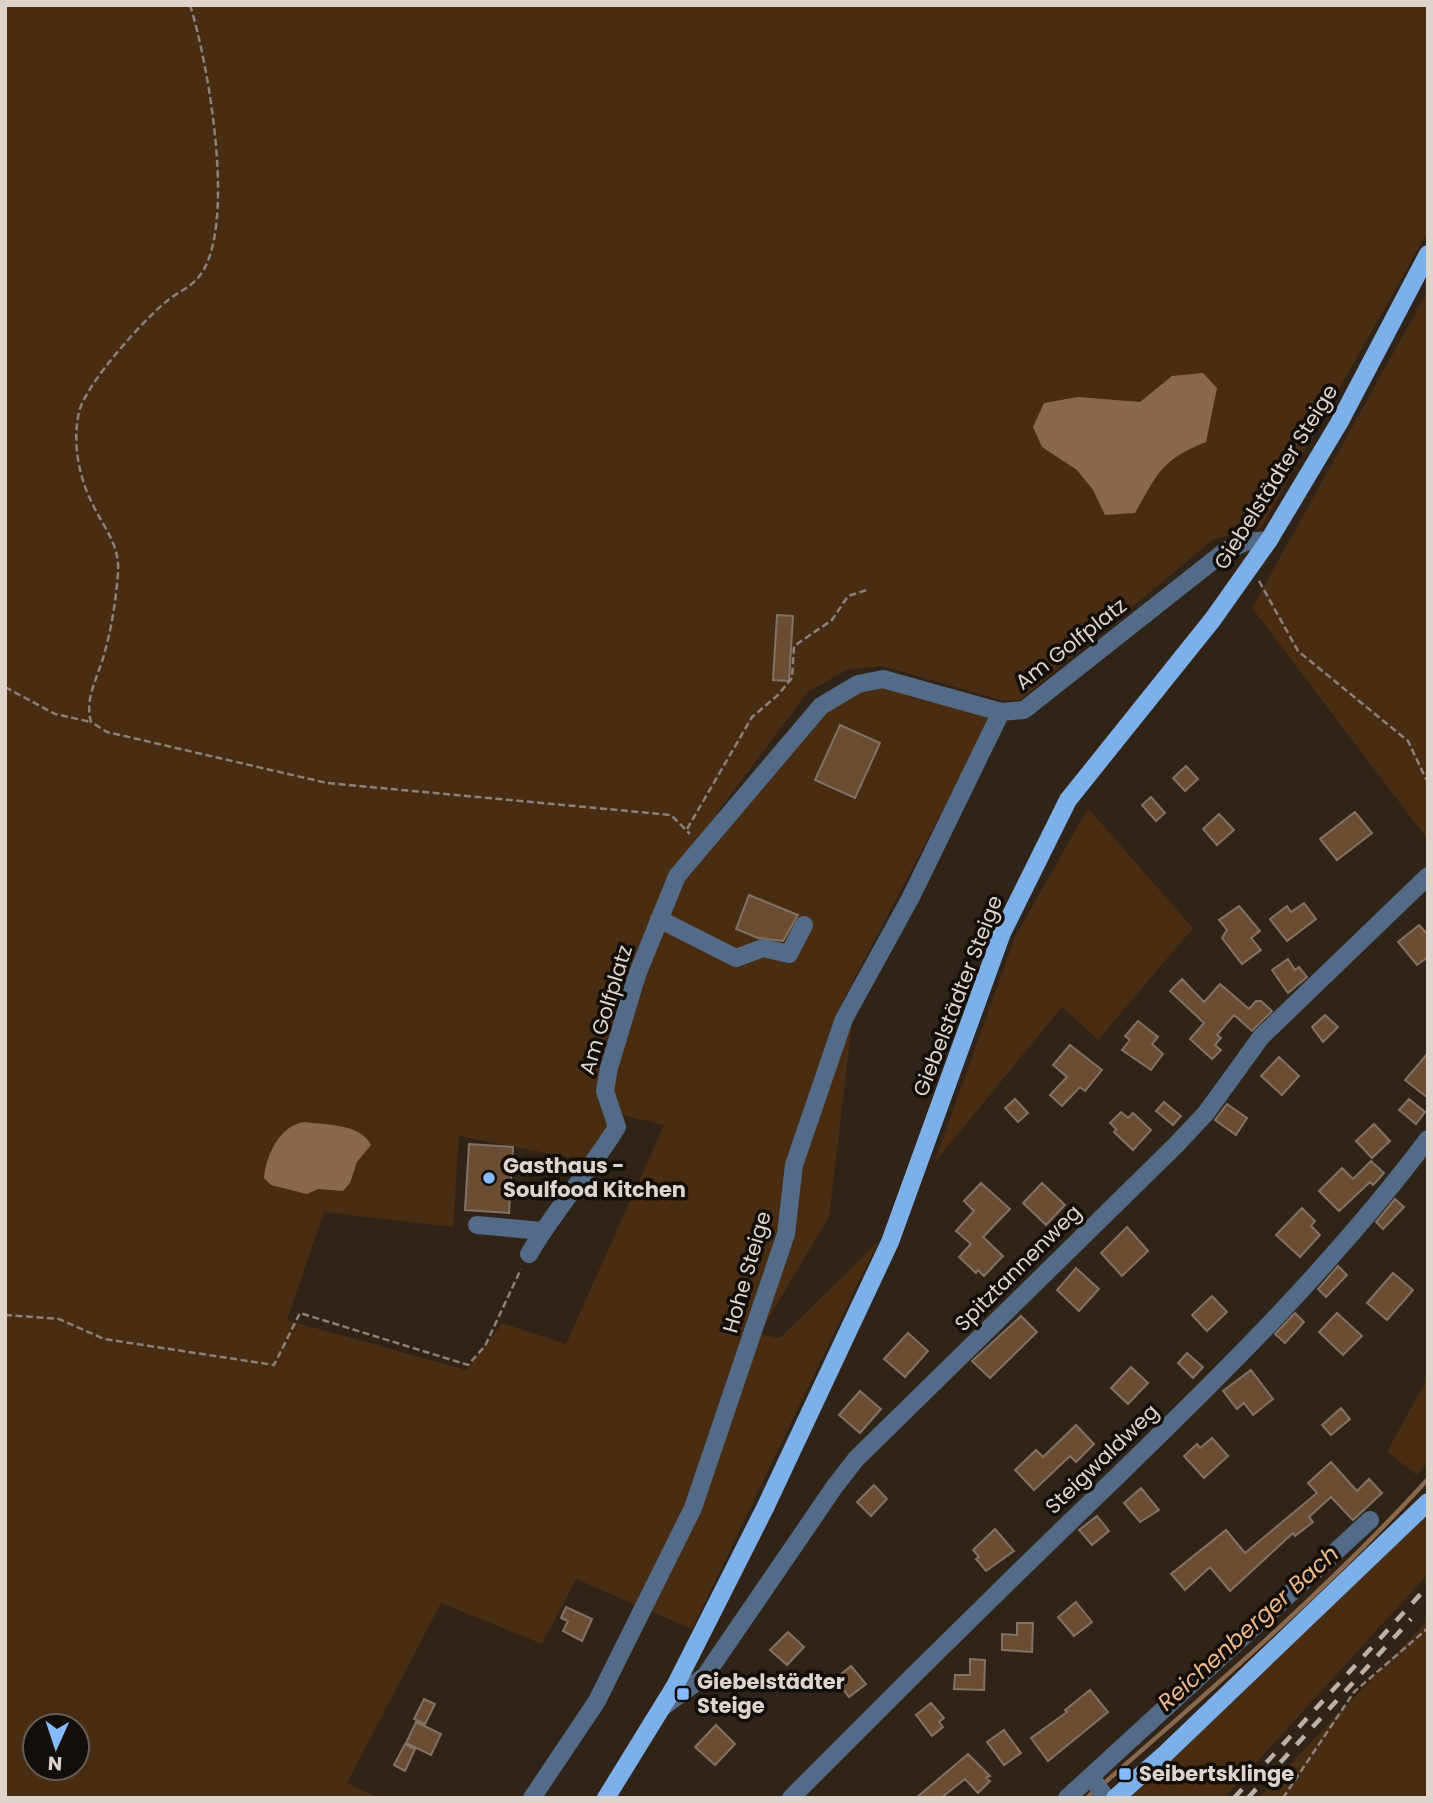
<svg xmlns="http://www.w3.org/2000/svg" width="1433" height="1803" font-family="Poppins,sans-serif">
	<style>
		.green { fill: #482d13; fill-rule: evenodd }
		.water { fill: #88694e }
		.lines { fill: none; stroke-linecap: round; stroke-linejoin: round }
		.stream { stroke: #88694e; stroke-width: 4.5 }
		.building { fill: #6b4d33; stroke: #817265; stroke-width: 2 }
		.path { stroke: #8c8178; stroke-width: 2.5; stroke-dasharray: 7 3.5; stroke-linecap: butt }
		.minor { stroke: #536b86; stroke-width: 18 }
		.major { stroke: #7dafe8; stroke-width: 18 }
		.rail { stroke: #bab1a9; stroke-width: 4.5; stroke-dasharray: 12 12; stroke-linecap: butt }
		.poi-dot { fill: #85bbfb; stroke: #130e09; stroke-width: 2.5 }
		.labels { text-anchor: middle; stroke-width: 7; stroke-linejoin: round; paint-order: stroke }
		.street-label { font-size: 21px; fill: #ddd4cd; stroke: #130e09 }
		.poi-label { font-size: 21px; font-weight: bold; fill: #ddd4cd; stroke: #130e09; text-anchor: start }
		.water-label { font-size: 23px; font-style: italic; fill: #edb88a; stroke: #130e09 }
	</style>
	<rect width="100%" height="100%" fill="#302318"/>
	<path class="green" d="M5,5H1428V231L1261,528L1214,539L1020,700H1002L882,666L846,670L807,693L716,814L734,819L827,709L860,690L882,685L993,714L835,1016L852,1024L829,1217L759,1334L780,1338L878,1242L692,1629L576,1579L542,1644L441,1603L347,1783L379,1798H5ZM614,1113L664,1125L566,1344L502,1323L466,1370L287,1320L324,1212L453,1227L459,1136L588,1161ZM35,1726H77V1768H35Z
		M1428,290V840L1252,608Z
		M1088,808L1193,928L1098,1040L1062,1007L934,1163L1015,937Z
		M1428,1377V1462L1417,1475L1387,1452Z
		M1428,1514V1574L1224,1798H1104Z
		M1428,1620V1798H1258Z"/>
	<path class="water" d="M1203,373L1217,388L1206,442C1161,460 1158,473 1135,513L1105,515L1093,490L1077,470L1042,447L1033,427L1044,403L1078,397L1140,402L1172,376Z
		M304,1122C325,1125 360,1123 371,1145L357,1162L350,1183L343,1191L318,1189L307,1194L271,1185L264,1178C266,1156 279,1126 304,1122Z"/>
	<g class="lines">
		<path class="stream" d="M1102,1785C1214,1687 1328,1589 1428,1479
			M1087,1798L1095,1790"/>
	</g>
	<path class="building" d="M777,615L793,616L789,681L773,680Z
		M840,725L880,743L855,798L815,780Z
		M1186,766L1198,779L1185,791L1173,778Z
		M1151,797L1165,813L1156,821L1142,805Z
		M1355,812L1372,833L1337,860L1320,839Z
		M1219,814L1234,830L1217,845L1203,829Z
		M749,895L798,915L783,941L758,938L736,929Z
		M1304,903L1316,919L1287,941L1270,919L1287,906L1291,912Z
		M1239,906L1260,931L1251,938L1261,950L1242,964L1222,938L1227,930L1219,920Z
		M1419,925L1428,935V957L1417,965L1398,942Z
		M1288,959L1295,970L1299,967L1307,977L1288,993L1272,970Z
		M1182,979L1204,1002L1220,984L1249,1009L1256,1001H1261L1272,1011L1252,1031L1234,1015L1217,1035L1221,1038L1215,1045L1221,1050L1212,1059L1190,1039L1204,1023L1170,991Z
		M1325,1015L1338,1027L1323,1042L1312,1027Z
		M1138,1021L1158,1037L1152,1044L1163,1054L1151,1070L1122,1050L1130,1040L1125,1036Z
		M1070,1045L1102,1070L1085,1091L1080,1087L1062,1106L1050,1095L1067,1077L1053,1065Z
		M1428,1053V1098L1405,1080Z
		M1279,1057L1299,1076L1282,1095L1261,1076Z
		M1015,1099L1028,1113L1018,1122L1005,1108Z
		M1409,1099L1425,1112L1416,1124L1399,1110Z
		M1164,1102L1181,1116L1173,1125L1156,1111Z
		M1227,1104L1247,1118L1236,1135L1215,1120Z
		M1121,1112L1128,1118L1133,1113L1151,1130L1133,1150L1114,1132L1116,1129L1110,1123Z
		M1374,1124L1390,1141L1372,1158L1356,1141Z
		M469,1144L513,1147L509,1213L465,1210Z
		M1371,1161L1384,1173L1373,1185L1370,1182L1339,1211L1319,1191L1342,1168L1353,1179Z
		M981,1183L1010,1209L983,1237L1003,1256L984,1276L978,1270L976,1273L959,1257L971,1244L956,1231L974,1211L964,1201Z
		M1042,1183L1065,1205L1046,1225L1023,1203Z
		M1395,1199L1404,1207L1383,1229L1376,1222Z
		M1302,1208L1315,1221L1311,1226L1320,1235L1300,1257L1276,1235Z
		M1127,1227L1148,1251L1122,1276L1101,1253Z
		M1338,1266L1347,1275L1326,1297L1318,1289Z
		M1076,1268L1099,1289L1079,1311L1057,1290Z
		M1393,1273L1413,1290L1387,1320L1367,1303Z
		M1212,1296L1227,1312L1207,1331L1192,1315Z
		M1295,1313L1304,1322L1285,1343L1275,1334Z
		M1337,1313L1362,1336L1343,1355L1319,1332Z
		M1021,1316L1037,1332L990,1378L972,1361Z
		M908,1333L928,1351L905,1377L884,1359Z
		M1187,1353L1203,1367L1193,1378L1178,1363Z
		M1131,1367L1148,1383L1128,1404L1111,1388Z
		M1251,1370L1273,1399L1253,1415L1244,1403L1237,1409L1223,1391Z
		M860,1391L881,1409L860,1433L839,1415Z
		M1341,1408L1350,1419L1331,1435L1322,1425Z
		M1076,1425L1094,1444L1076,1462L1070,1456L1034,1490L1015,1470L1036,1450L1043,1457Z
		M1212,1438L1228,1456L1204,1478L1184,1456L1197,1444L1200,1448Z
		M1331,1462L1357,1491L1369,1479L1382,1493L1353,1520L1331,1497L1309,1517L1313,1522L1295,1536L1293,1533L1230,1591L1210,1567L1185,1590L1171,1574L1226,1530L1245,1553L1317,1493L1308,1483Z
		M874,1485L887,1499L871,1516L857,1502Z
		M1141,1488L1159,1510L1140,1522L1124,1503Z
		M1097,1516L1109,1531L1092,1545L1079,1530Z
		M995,1529L1014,1551L986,1571L976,1559L979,1557L973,1550Z
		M1076,1602L1092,1622L1074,1636L1058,1617Z
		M566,1607L592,1619L582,1641L563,1631L568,1621L561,1618Z
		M1017,1623H1033L1032,1652L1002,1650V1634L1017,1635Z
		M788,1632L804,1647L787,1665L770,1650Z
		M970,1659L985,1660L984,1690L954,1689L955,1675H970Z
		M851,1666L866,1684L849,1697L835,1679Z
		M1090,1690L1108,1712L1048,1761L1031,1738L1067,1712L1065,1710Z
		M424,1699L435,1704L425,1724L414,1719Z
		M931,1703L944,1718L939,1722L943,1727L932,1736L916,1715Z
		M416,1722L441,1734L431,1755L406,1743Z
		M716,1725L735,1744L715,1765L695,1747Z
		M1004,1730L1021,1753L1004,1765L987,1742Z
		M405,1744L415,1749L405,1771L394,1765Z
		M968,1754L990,1776L986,1778L990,1781L978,1793L965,1779L941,1798H916Z"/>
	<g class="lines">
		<path class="path" d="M190,5C208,61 239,234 197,279C189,288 176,293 167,301C144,319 85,385 79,412C72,443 79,478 93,505C104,528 120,545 118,573C116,599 112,626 105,651C99,676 84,697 91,722L107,732L327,783L671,815L690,834
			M1259,581L1298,651L1408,741L1428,783
			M5,687L55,714L91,722
			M687,829L752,717L778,695L792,678L794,646L832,620L848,596L867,590
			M5,1315L59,1319L104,1339L274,1365L300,1313L468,1365L485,1346L521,1269
			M1283,1798L1354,1692L1428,1628"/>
		<path class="minor" d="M659,919L736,958L763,948L789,954L804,925
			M477,1225L542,1231
			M529,1254C555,1209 590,1171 617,1127L605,1091L609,1068L637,975L677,876L821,706L858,684L883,679L1001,712L1024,710L1224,552L1245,542L1269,540
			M664,1706L705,1676L835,1486L856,1459L1176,1145L1206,1113L1261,1037L1428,876
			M1091,1777L1106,1798
			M532,1798L597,1701L693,1508L786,1234L794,1165L844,1019L911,897L1001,712
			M791,1798C883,1705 976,1613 1070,1522C1195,1401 1323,1279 1428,1139
			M1067,1798L1370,1520"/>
		<path class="major" d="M606,1798L675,1686L766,1506L890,1242L1002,933L1068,800L1213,619L1269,540L1339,423L1428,254
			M1115,1798L1165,1754L1428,1502"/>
		<path class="rail" d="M1234,1798L1428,1586
			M1248,1798L1411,1619"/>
	</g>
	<g class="poi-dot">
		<circle cx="489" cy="1178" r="7"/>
		<rect x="676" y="1687" width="14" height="14" rx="3.5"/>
		<rect x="1118" y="1767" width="14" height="14" rx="3.5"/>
	</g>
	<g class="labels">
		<g class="street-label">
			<text transform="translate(1276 477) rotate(-58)" y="7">Giebelstädter Steige</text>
			<text transform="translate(1071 644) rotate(-38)" y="7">Am Golfplatz</text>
			<text transform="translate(958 996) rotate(-69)" y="7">Giebelstädter Steige</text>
			<text transform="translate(606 1010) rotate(-73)" y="7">Am Golfplatz</text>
			<text transform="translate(1018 1268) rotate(-45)" y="7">Spitztannenweg</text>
			<text transform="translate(747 1272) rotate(-74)" y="7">Hohe Steige</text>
			<text transform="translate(1102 1459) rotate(-44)" y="7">Steigwaldweg</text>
		</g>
		<g class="poi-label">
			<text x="503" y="1173">Gasthaus -<tspan x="503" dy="24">Soulfood Kitchen</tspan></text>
			<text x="697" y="1689">Giebelstädter<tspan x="697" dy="24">Steige</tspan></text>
			<text x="1139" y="1781">Seibertsklinge</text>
		</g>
		<g class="water-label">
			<text transform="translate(1248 1628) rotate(-42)" y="8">Reichenberger Bach</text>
		</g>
	</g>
	<rect width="1433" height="1803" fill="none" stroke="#ddd4cd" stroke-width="14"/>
	<g transform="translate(56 1747) rotate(183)"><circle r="33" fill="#130e09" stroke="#645d57" stroke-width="2"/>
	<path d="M0-5L12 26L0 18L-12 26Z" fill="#85bbfb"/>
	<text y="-10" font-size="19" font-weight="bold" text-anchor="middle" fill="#ddd4cd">N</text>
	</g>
</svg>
